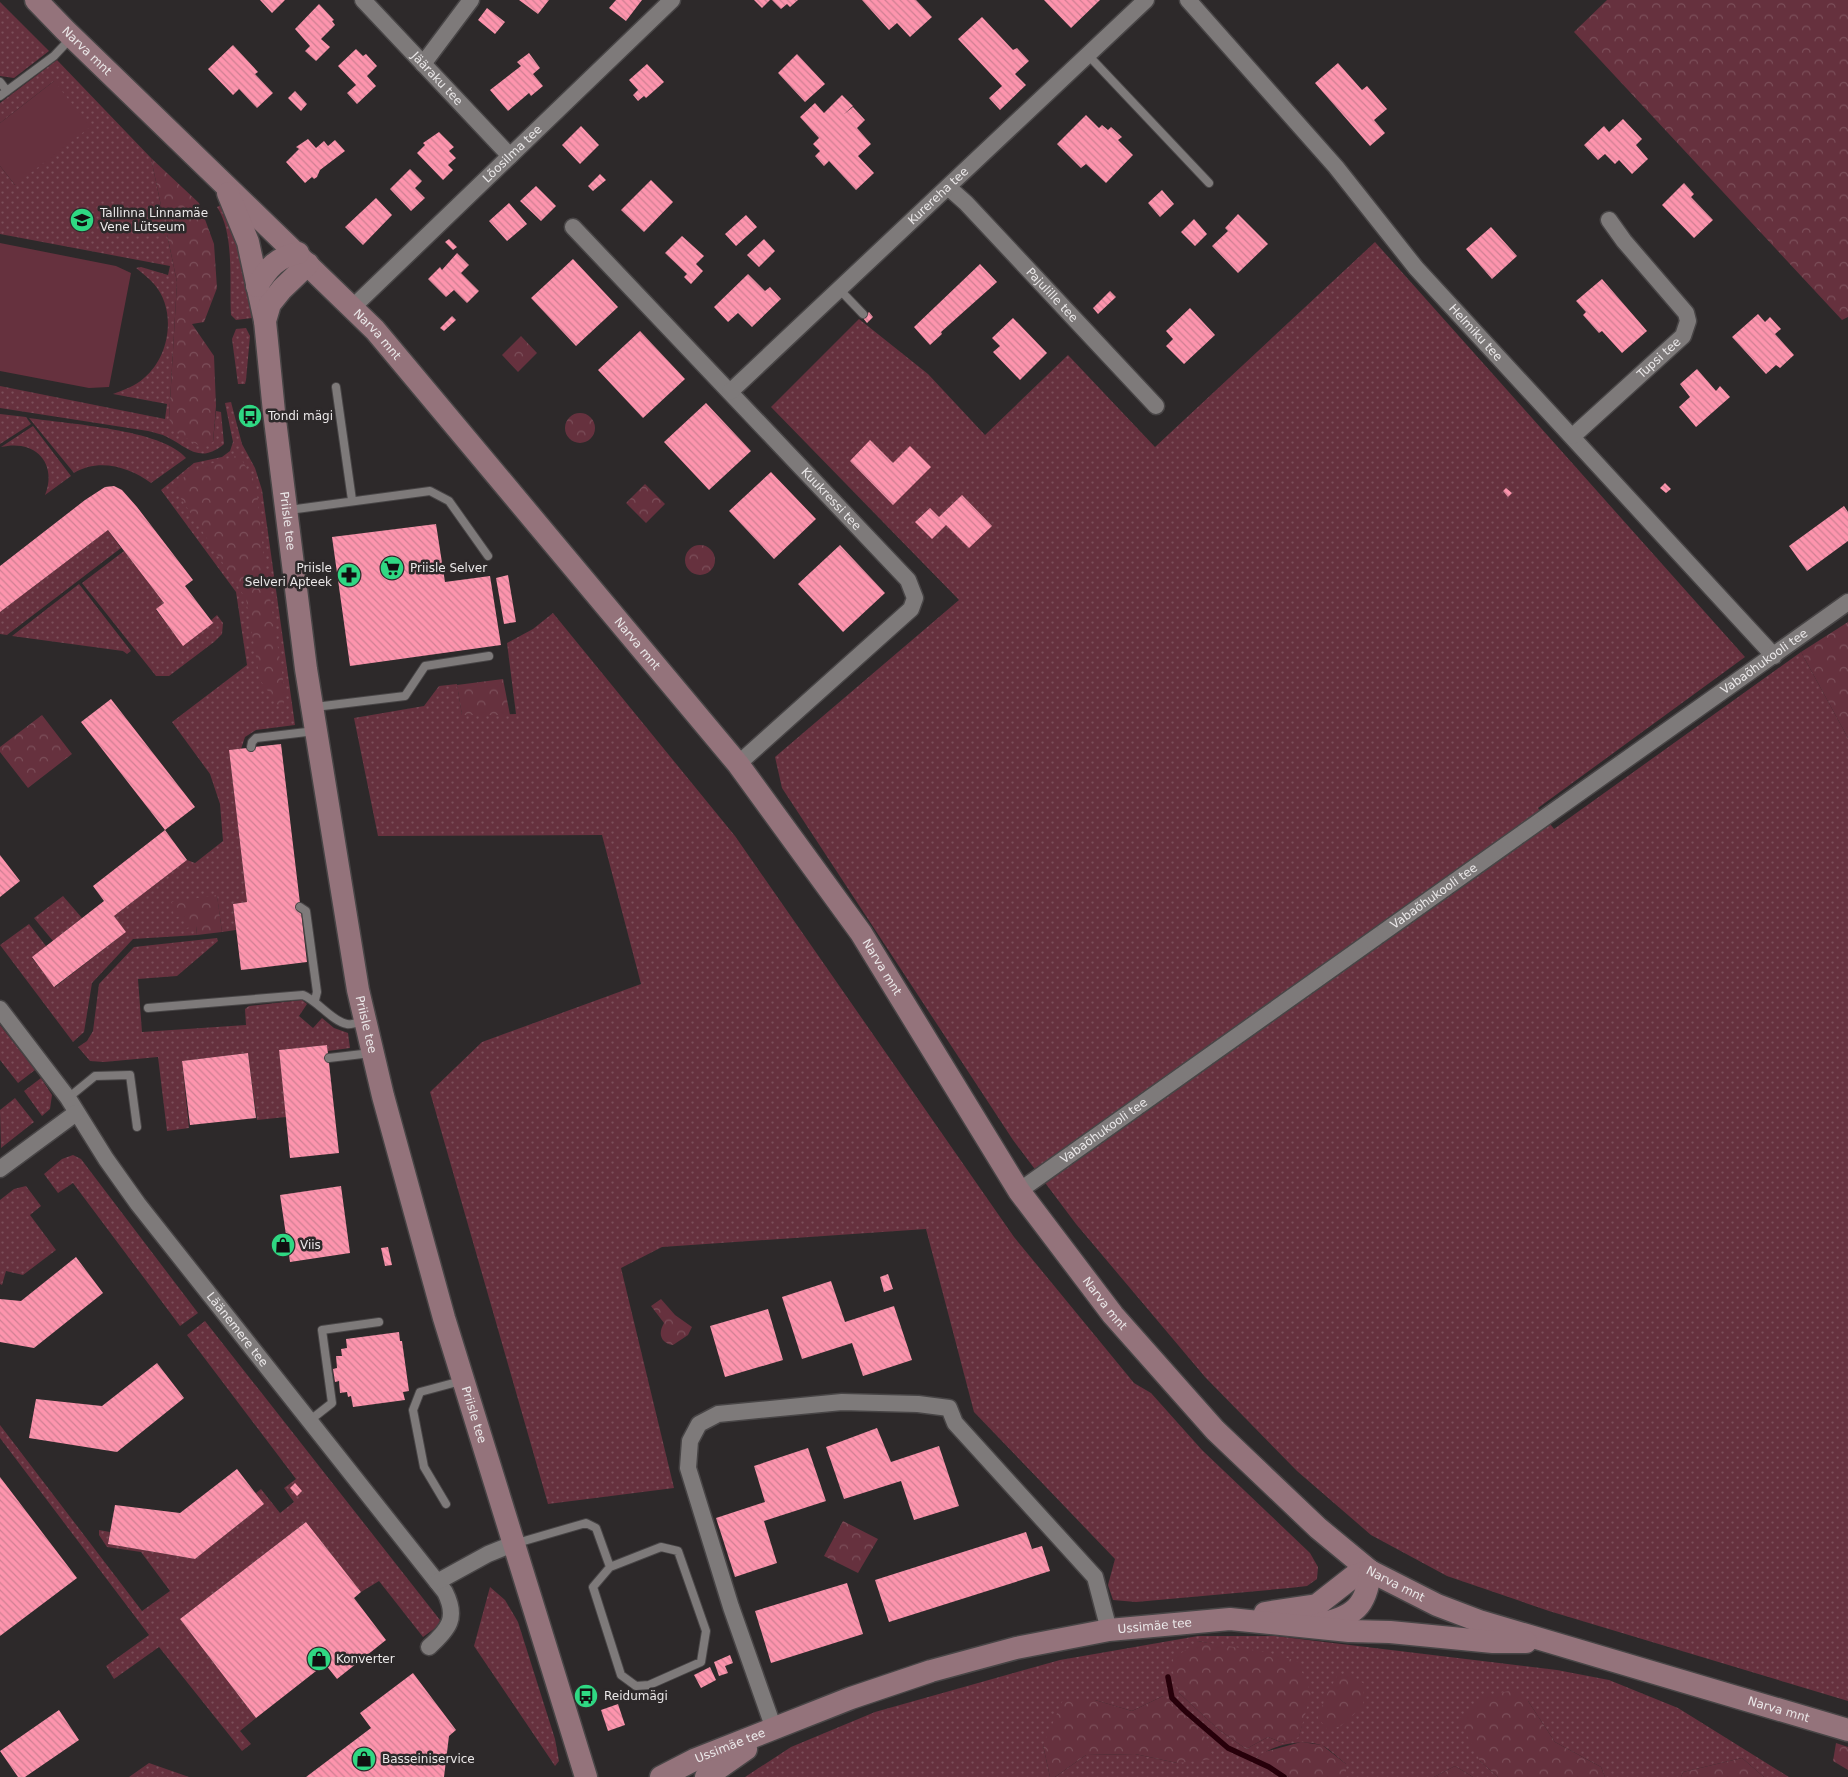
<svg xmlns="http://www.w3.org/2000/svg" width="1848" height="1777" font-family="'DejaVu Sans',sans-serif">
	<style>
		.grass { fill: url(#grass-dots); fill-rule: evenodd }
		.forest { fill: url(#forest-crowns) }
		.garden { fill: #66313e }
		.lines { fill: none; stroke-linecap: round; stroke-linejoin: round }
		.stream { stroke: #27000a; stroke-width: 5.5 }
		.building { fill: url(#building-back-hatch) }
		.lane-casing { stroke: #484546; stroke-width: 10 }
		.street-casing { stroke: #484546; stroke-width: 19 }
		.secondary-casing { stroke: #484546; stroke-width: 25 }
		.lane { stroke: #7e7a7a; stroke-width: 8 }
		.street { stroke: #7e7a7a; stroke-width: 16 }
		.secondary { stroke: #94737b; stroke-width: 22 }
		.labels { text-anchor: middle; stroke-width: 5; stroke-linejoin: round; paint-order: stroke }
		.street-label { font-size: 12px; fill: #ebe8e9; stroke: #2d292a }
		.poi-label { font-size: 12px; fill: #ebe8e9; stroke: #2d292a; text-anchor: start }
	</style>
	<defs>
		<pattern id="grass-dots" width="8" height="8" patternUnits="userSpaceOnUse" patternTransform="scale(1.25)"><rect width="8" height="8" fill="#66313e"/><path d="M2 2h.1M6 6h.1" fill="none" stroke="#7c4f5a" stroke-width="1.8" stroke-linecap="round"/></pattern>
		<pattern id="forest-crowns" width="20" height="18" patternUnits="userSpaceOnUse" patternTransform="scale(1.25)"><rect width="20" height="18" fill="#66313e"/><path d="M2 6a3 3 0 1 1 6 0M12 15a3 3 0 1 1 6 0" fill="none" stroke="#7c4f5a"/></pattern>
		<pattern id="building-back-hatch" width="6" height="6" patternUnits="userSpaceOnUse" patternTransform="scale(1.25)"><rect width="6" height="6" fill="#fd94ad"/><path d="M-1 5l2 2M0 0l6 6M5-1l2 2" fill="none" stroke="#cf8093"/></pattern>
	</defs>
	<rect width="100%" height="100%" fill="#2d292a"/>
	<path class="grass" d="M0,2L49,51L14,78L0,76Z
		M57,60L151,158L177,282L169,419L213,442L216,411L221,412L224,444C200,464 189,448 167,437C162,434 155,433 148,431L0,408V386L165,419L167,404L113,394C123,390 136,386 144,378C170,357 177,310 154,284C149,278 142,273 136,268L141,267L168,275L170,266L0,234V166L15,185L54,81L0,123V103Z
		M221,205C240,234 250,284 252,318L236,320L231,315C229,283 235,234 217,207Z
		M1375,242L1745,657L1538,808L1554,829L1801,652L1848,738V1701L1549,1611L1447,1576L1371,1535L1297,1471L1205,1377L1076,1224L1013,1140L782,788L775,757L959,600L771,407L859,319L928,374L985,435L1068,355L1155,447Z
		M246,328L250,336L246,380L245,384H238L232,339L236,329Z
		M231,402L242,444L255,468L262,490L295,725L256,730L245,737L241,749L229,750L247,902L233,904L236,930L222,932L217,896L184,916L196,926L197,935L133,939L92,983L84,1032L73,1042L0,945L29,924L46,946L32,958L55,987L126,932L114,916L187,860L195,863L223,841L220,804L210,774L172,722L247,665L236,592L161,490L194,463L222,457L230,451L233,442L225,403Z
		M0,414L26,417L31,424L0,444Z
		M29,418C67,424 162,429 186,458L151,483C129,467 99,458 74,473Z
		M33,426L71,476L45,495C58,462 34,439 1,447Z
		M108,530L121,548L7,635L0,634V612Z
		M124,551L164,603L156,610L183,645L217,615L223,623L222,634L214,642L169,676H156L82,583Z
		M79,584L131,651L127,654L123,651L12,636Z
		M553,613L735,836L1014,1237L1134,1383L1151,1393L1202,1450L1310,1553L1318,1567L1317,1579L1307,1586L1290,1588L1136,1602L1113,1600L1108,1585L1115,1559L974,1412L926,1229L662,1247L621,1268L674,1488L548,1504L430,1092L482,1042L641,984L602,835L378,836L354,718L424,706L439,686L457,684L462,715L516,714L507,643L533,629Z
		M63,896L82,918L53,941L34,918Z
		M217,938L218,941L177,976L138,979L142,1032L246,1025L245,1009L249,1006L302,1000L307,1004L299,1016L313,1028L322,1018L334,1028L348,1033L350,1048L328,1051L327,1045L279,1050L286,1117L257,1120L248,1053L182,1061L189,1128L167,1131L158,1057L104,1062L90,1061L78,1047L87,1041L93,1031L99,984L134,947Z
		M0,1025L35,1070L18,1083L0,1060Z
		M41,1078L52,1095L50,1109L42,1116L24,1091Z
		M15,1098L34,1122L1,1148L0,1110Z
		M73,1155L81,1159L198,1313L180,1326L73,1183L58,1193L44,1174L62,1159Z
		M26,1186L41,1206L30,1215L56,1250L23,1275L6,1271L2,1285L0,1284V1200L14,1189Z
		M205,1321L440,1620L438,1626L423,1637L379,1581L361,1592L306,1522L180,1619L256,1718L240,1731L251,1744L242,1751L159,1647L114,1679L106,1666L149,1635L0,1438V1425L142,1611L170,1591L141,1552L107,1547L99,1535V1530L110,1532L108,1544L195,1559L264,1504L256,1493L261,1489L280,1513L294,1502L284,1488L296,1479L187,1335Z
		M490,1587L505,1600L518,1622L555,1739L559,1761L555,1766L474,1646Z
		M1198,1636H1275L1557,1670L1609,1680L1678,1708L1789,1777H1764L1742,1758L1683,1772L1681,1777H1605L1601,1767L1555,1742L1528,1701L1480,1761L1498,1777H1473L1455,1766L1434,1777H1346V1764C1339,1759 1329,1748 1321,1745C1302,1739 1272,1744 1257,1758L1289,1777H1055L1086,1755L1135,1754L1177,1763L1163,1696L1132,1711L1095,1700L1043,1745L1050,1777H745L791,1747L875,1712L1060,1660ZM1198,1641L1236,1649L1302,1725L1299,1736L1283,1743L1268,1737L1246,1749L1218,1729L1179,1693Z
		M149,1763L189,1777H129Z"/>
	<path class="forest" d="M1607,0H1848V317L1842,320L1574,32Z
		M151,158L199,203L214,244L217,288L204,322L192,324L214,356L216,406L213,442L202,447L177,433L169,419L177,282Z
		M521,336L537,353L518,372L502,355Z
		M565 428a15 15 0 1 1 30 0a15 15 0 1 1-30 0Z
		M239,455L256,484L264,560L285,692L283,712L260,680L246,599L173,486L194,469Z
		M645,484L665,504L646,523L626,503Z
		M685 560a15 15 0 1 1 30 0a15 15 0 1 1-30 0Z
		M1848,622V738L1801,652Z
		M503,679L510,715H462L457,685Z
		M42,715L72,754L28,788L0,752V747Z
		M217,895L222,932L197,935L196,926L186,928L184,916L174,917L172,902Z
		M661,1299L675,1315L692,1327L688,1335L673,1345C660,1343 658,1333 664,1323L651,1306Z
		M843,1521L878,1539L858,1573L824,1556Z
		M1198,1641C1232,1648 1266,1649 1298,1662L1311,1693L1299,1737L1283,1743L1268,1737L1246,1749L1218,1729L1179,1693L1170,1661Z
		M1351,1674L1364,1684L1363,1706L1341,1726L1328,1730L1318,1718L1326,1696L1337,1676Z
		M1513,1690L1528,1701L1555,1742L1601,1767L1605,1777H1498L1480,1761L1459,1719L1486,1696Z
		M1163,1696L1202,1731L1214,1759L1177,1763L1135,1754L1086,1755L1055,1777H1050L1043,1745L1063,1700H1095L1132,1711Z
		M1301,1742L1322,1745L1346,1764V1777H1289L1257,1758L1264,1752Z
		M1836,1743L1848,1747V1770L1833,1761Z
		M1742,1758L1764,1777H1681L1683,1772Z
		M1455,1766L1473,1777H1434Z"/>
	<path class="garden" d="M54,81L90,127L15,185L0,166V123Z
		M0,243L116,266L131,273L109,387L89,388L0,371Z"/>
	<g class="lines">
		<path class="stream" d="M1168,1677L1172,1698L1185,1711L1228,1748L1269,1767L1284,1777"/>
	</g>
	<path class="building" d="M260,0H285L272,13Z
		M519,0H549L538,14Z
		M616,0H642L626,21L609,8Z
		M754,0H770L762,8Z
		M772,0H798L790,7L787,4L781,9Z
		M862,0H916L932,17L910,37L897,23L889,30Z
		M1044,0H1100L1071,28Z
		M319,4L334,20L332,21L335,25L321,39L330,47L316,61L305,51L310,46L295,29Z
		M487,8L505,22L495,34L478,20Z
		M982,17L1013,50L1017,48L1029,61L1015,74L1026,85L1000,110L989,98L1002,86L958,39Z
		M233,45L258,72L255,74L273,93L257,108L239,89L233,95L208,69Z
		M356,49L363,56L366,54L377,66L367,76L376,86L357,104L347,93L356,85L338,66Z
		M529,53L540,68L533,74L543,86L531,96L529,93L508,111L490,90L521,66L517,62Z
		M797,54L825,84L805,102L778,73Z
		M1338,63L1362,90L1367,86L1387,109L1374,120L1385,133L1370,146L1315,83Z
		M647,64L664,82L646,98L644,96L638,101L633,95L638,90L629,80Z
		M295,91L307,104L301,111L288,98Z
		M842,95L853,106L843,115L853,107L865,120L857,128L871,144L858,156L874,173L856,190L829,161L824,166L815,156L820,151L813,144L819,138L800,117L815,103L824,113Z
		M1086,115L1099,128L1102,125L1108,130L1111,127L1122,137L1118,140L1133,155L1106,183L1086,164L1081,168L1057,144Z
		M1623,119L1642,139L1636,145L1648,159L1632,174L1619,160L1615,164L1605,154L1598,160L1584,145L1604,126L1609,132Z
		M581,126L599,145L580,164L562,145Z
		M439,132L454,147L449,151L456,158L448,165L453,170L443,180L417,153L425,145L423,143Z
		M308,139L316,148L324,141L328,146L335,140L345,151L320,170L317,177L314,179L312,177L305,183L286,162L299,149L296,147Z
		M410,169L422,181L415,188L425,198L411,211L390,189Z
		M600,174L606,180L593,191L588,186Z
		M651,180L673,202L644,232L621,210Z
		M1684,183L1694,194L1691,197L1713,220L1694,238L1662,205Z
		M536,186L556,206L541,221L520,201Z
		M1162,190L1174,204L1160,217L1148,203Z
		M376,198L392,215L363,245L345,227Z
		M509,203L527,224L507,241L489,221Z
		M1238,214L1268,244L1238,273L1212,246L1228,231L1225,228Z
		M746,215L757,227L736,246L725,234Z
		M1194,219L1207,234L1195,246L1181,232Z
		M1491,227L1517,256L1492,279L1466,249Z
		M682,236L704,256L696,264L703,271L691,284L684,277L687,274L665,253Z
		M449,239L457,247L453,250L445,242Z
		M764,239L775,251L759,267L747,255Z
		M457,253L469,265L461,273L479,291L467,303L454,290L446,297L428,279L440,267L442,270Z
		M573,259L618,307L576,346L531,298Z
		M980,264L997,282L941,332L942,334L930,345L914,327Z
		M748,274L765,291L770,287L781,299L752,327L738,313L728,322L714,307Z
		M1602,279L1647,331L1622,353L1602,331L1599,333L1583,315L1586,312L1576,301Z
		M1110,291L1116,297L1098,314L1093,308Z
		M1190,308L1215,335L1184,364L1166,346L1173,339L1166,331Z
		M869,312L873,317L867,323L863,318Z
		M1758,314L1765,322L1770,317L1781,329L1775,334L1794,355L1780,368L1776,365L1766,374L1732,337Z
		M452,316L456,320L444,331L440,328Z
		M1013,318L1047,353L1020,380L993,352L1000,346L992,338Z
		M640,331L685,379L643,418L598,370Z
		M1697,369L1716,391L1720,386L1730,397L1696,427L1679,407L1690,397L1680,384Z
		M706,403L751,451L709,490L664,442Z
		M246,407H251L253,419H248Z
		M870,440L893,463L910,446L931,467L893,505L850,461Z
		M771,472L816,519L774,559L729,511Z
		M1665,483L1671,489L1666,493L1660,488Z
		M114,486L122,490L137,507L193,580L185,586L213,623L183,646L156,609L164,603L108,530L0,612V566L85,500L105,487Z
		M1506,488L1512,493L1508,497L1503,491Z
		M962,495L992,526L969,548L946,525L932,539L915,522L930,508L939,517Z
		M1844,506L1848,512V541L1807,571L1789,546Z
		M436,524L445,582L490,576L501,645L350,666L332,537Z
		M840,545L885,593L843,632L798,584Z
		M508,575L516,622L504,624L496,578Z
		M111,699L195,807L165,830L81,722Z
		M281,744L307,962L241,970L233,904L247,902L229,750Z
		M165,830L187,860L114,916L126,932L54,987L32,957L104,901L93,886Z
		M0,855L20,881L0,897Z
		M327,1045L339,1153L290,1158L279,1050Z
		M248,1053L256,1118L190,1125L182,1061Z
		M341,1186L350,1253L290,1262L280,1195Z
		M388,1247L392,1265L385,1266L381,1248Z
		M76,1257L103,1293L34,1348L0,1342V1299L21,1301Z
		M888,1274L893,1289L884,1292L880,1277Z
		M831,1281L845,1322L894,1306L912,1360L863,1376L852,1343L802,1359L782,1297Z
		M768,1309L783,1360L725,1377L710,1326Z
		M399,1332L400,1341H402L409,1391L403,1392L405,1400L353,1407L351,1396L348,1397L347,1392L340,1393L339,1381L335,1382L333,1369L337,1368L336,1356H342L341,1349L347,1348L346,1339Z
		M157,1363L184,1398L117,1452L29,1438L36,1399L102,1406Z
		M877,1428L891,1462L939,1446L959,1506L914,1520L901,1481L844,1499L826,1447Z
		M808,1448L826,1501L764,1521L777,1563L735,1577L716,1518L765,1502L754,1466Z
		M237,1469L264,1504L195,1559L108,1544L115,1505L180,1513Z
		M0,1477L77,1578L0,1636Z
		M295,1483L302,1491L297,1496L290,1488Z
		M306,1522L361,1592L354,1598L386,1640L337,1679L325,1664L256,1718L180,1619Z
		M1026,1532L1032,1549L1042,1546L1050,1571L889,1622L875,1580Z
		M847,1583L863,1634L771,1663L755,1611Z
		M730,1655L733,1663L725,1666L728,1673L719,1676L714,1662Z
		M710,1667L716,1680L701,1688L694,1675Z
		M413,1673L456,1730L449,1736L444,1777H306L371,1728L360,1713Z
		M590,1689L594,1701L590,1702L587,1690Z
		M618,1704L625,1725L608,1731L601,1710Z
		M59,1710L79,1740L25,1777H18L0,1751Z"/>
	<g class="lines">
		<g class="lane-casing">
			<path id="lane" d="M1088,55L1209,183
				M0,82L7,91
				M0,96L54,56L70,39
				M839,289L863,314
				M336,387L352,500
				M289,510L430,491L449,501L488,556
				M315,707L405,696L425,666L489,656
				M251,747L252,742L256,738L315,731
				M300,907L306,911L317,992L315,1000
				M148,1008L303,995C318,1001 333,1022 347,1024C352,1025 359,1022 363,1021
				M329,1058L371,1053
				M68,1098L95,1076L130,1075L137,1127
				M309,1421L332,1403L322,1330L379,1322
				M446,1504L424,1467L413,1410L420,1392L461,1381
				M517,1543L586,1523L596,1528L610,1567L593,1587L621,1675L636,1686L649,1685L701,1662L706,1631L678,1551L661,1547L610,1567"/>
		</g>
		<g class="street-casing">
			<g id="street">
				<path id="s1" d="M363,0L510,156"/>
				<path id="s2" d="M1188,0L1336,167L1416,268L1774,656"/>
				<path d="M423,64L471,0"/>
				<path id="s3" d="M948,187L966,203L1156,406"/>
				<path id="s4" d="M573,227L908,580L915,598L911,609L738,764"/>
				<path id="s5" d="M353,307L672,0"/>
				<path id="s6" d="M730,392L1146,0"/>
				<path id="s7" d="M1573,436L1683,336L1688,321L1686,313L1624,241L1609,220"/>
				<path id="s8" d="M0,1009L68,1098L106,1159L138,1204L445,1592C458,1618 449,1629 429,1647"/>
				<path d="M0,1169L76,1113"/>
				<path id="s9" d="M1019,1191L1848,602"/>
				<path d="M437,1582L488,1554L513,1544"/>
				<path d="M774,1729L731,1607L688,1468L690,1441L699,1424L718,1414L842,1402L918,1404L949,1408L955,1423L1095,1577L1109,1630"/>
			</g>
		</g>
		<g class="secondary-casing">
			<g id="secondary">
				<path id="s10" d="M36,0L65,30L375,330L738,764L861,933L1019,1191L1113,1315L1215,1430L1318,1528L1370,1571L1437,1605L1479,1621L1848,1730"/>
				<path d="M228,193L248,242L265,321"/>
				<path id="s11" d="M308,264L282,289L270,304L265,321L274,412L306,669L358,990L383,1096L444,1318L586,1777"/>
				<path d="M257,286C268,268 277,257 298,253"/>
				<path d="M1265,1613L1317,1605L1354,1576L1370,1571"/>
				<path d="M1319,1624C1354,1617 1367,1606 1370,1571"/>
				<path id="s12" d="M661,1777L694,1760L851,1698L931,1671L1016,1648L1109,1630L1230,1619L1349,1631L1390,1632L1493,1642H1526"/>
				<path d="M706,1777L746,1749"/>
			</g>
		</g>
		<use href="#lane" class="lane"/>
		<use href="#street" class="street"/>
		<use href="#secondary" class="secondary"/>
	</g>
	<defs>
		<g id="school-disc" transform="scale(1.25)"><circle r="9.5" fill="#2fd883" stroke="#2d292a"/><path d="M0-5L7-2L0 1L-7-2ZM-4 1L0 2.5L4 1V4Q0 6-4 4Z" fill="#111"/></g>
		<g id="bus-disc" transform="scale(1.25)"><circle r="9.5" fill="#2fd883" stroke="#2d292a"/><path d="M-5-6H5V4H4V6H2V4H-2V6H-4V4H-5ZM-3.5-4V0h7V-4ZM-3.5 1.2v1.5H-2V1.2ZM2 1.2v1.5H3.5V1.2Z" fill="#111"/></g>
		<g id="supermarket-disc" transform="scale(1.25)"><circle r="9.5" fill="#2fd883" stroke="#2d292a"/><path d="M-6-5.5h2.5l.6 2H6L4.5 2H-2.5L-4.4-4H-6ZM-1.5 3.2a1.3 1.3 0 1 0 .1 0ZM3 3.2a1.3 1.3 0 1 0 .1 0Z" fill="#111"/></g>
		<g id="pharmacy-disc" transform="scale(1.25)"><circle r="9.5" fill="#2fd883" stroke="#2d292a"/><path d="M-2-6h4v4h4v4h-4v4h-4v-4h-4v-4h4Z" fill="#111"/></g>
		<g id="shop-disc" transform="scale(1.25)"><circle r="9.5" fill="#2fd883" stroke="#2d292a"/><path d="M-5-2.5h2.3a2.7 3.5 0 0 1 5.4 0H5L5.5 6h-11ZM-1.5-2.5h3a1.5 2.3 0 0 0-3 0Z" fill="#111"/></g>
	</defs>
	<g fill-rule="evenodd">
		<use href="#school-disc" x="82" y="220"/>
		<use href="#bus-disc" x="250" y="416"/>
		<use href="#supermarket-disc" x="392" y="568"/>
		<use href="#pharmacy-disc" x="349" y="575"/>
		<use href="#shop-disc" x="283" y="1245"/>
		<use href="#shop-disc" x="319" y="1659"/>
		<use href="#bus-disc" x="586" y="1696"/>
		<use href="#shop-disc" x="364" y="1759"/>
	</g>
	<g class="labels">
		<g class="street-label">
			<text dy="4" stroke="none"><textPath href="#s10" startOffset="72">Narva mnt</textPath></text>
			<text dy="4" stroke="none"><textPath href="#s1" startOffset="108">Jääraku tee</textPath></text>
			<text dy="4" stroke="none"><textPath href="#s5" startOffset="221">Lõosilma tee</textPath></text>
			<text dy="4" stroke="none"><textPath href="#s6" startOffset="286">Kurereha tee</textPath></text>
			<text dy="4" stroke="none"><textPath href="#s3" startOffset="150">Pajulille tee</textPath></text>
			<text dy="4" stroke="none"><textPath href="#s2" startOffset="440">Helmiku tee</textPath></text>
			<text dy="4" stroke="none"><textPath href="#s10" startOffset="478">Narva mnt</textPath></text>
			<text dy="4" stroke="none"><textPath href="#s7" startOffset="116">Tupsi tee</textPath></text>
			<text dy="4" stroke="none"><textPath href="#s4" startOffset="375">Kuukressi tee</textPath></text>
			<text dy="4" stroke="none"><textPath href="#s11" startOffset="274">Priisle tee</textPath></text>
			<text dy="4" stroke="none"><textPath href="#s10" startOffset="882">Narva mnt</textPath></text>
			<text dy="4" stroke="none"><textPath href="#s9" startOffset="914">Vabaõhukooli tee</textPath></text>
			<text dy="4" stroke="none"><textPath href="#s9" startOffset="509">Vabaõhukooli tee</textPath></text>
			<text dy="4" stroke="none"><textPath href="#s10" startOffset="1288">Narva mnt</textPath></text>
			<text dy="4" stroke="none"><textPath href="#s11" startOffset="784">Priisle tee</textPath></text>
			<text dy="4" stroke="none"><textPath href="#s9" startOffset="104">Vabaõhukooli tee</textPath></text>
			<text dy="4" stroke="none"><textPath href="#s10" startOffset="1692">Narva mnt</textPath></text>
			<text dy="4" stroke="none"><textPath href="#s8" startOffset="399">Läänemere tee</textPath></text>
			<text dy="4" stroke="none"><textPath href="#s11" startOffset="1189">Priisle tee</textPath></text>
			<text dy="4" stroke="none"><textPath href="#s10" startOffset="2098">Narva mnt</textPath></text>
			<text dy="4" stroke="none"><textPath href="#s12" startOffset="519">Ussimäe tee</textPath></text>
			<text dy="4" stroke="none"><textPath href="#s10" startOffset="2502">Narva mnt</textPath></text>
			<text dy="4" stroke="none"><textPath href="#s12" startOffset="76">Ussimäe tee</textPath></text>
		</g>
		<g class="poi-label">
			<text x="100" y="217">Tallinna Linnamäe<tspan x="100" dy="14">Vene Lütseum</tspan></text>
			<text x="268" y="420">Tondi mägi</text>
			<text x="332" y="572" text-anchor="end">Priisle<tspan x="332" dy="14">Selveri Apteek</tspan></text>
			<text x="410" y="572">Priisle Selver</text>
			<text x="300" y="1249">Viis</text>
			<text x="336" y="1663">Konverter</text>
			<text x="604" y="1700">Reidumägi</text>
			<text x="382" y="1763">Basseiniservice</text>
		</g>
	</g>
</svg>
